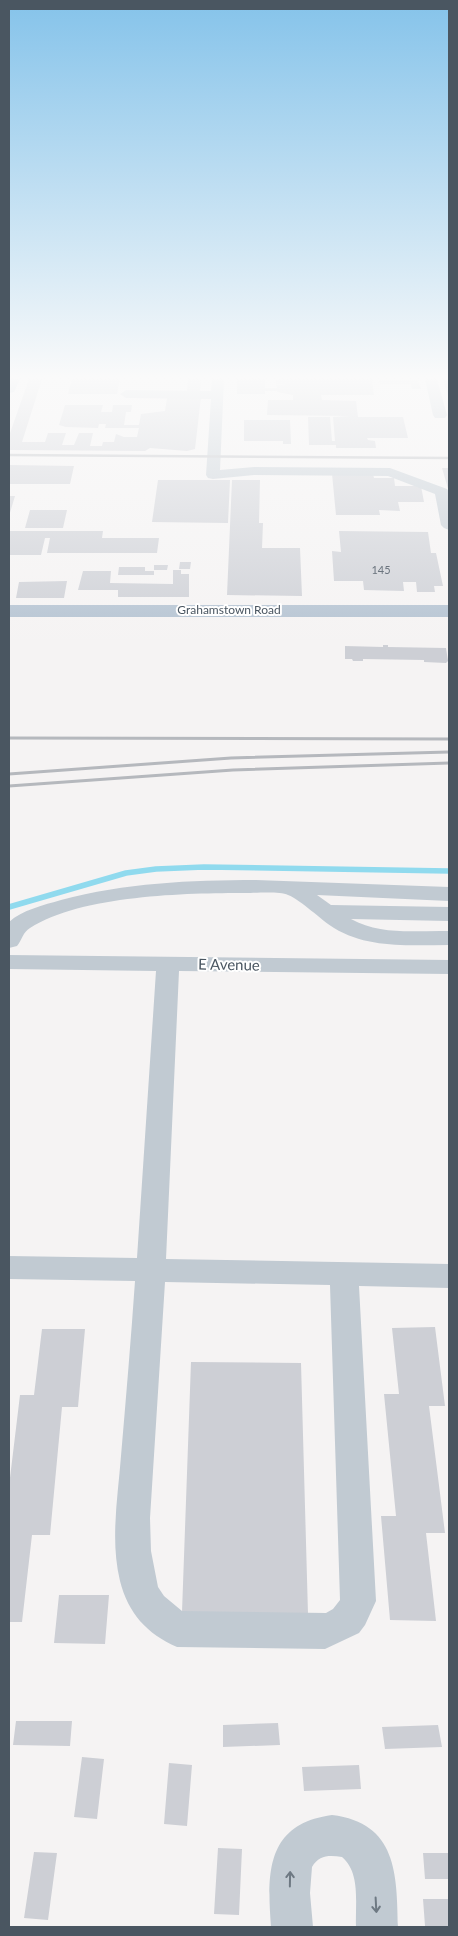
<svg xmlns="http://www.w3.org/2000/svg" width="458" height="1936" font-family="Lato,sans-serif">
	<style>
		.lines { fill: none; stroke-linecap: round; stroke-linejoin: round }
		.stream { stroke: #90daee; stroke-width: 5.5 }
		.building { fill: #cdcfd5 }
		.minor { fill: #c1cad2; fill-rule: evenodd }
		.major { fill: #b3c2d1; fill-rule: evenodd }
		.rail-far1 { stroke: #b5b8bd; stroke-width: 2.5 }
		.rail { stroke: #b5b8bd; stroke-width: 3 }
		.oneway { stroke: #6e7983 }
		.labels { text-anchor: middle; stroke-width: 4; stroke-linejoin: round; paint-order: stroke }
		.far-number-label { font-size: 11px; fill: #6b747e }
		.far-street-label { font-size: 12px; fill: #4a5661; stroke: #fff }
		.street-label { font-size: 15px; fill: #4a5661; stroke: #fff }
	</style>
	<rect width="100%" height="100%" fill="#f5f3f3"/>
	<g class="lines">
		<path class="stream" d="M9,907L126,873L156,869L204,867L449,871"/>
	</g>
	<path class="building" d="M29,379H42L22,442H45L48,433H66L62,445H74L79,433H93L90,446H102L103,442H114L116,434L124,437H137L139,428H105L106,424H99L98,428L66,427L59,425L65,405H103L101,412H112L113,405H132L131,412H126L124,425H139L141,414L165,411L167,398L201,397L195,449L187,451L150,448L145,451L11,450H9V436Z
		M72,379H120L117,394H68Z
		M188,379H201L200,391H187Z
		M237,379H265V388H277L276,385L286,384H276V379H372L374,395H321L322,400L356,401L358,417H403L408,438H367L368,440L375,441L376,448H336V445H309L308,417H330L332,441H335L333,417L351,416L267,415L268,400H293V395L277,392V391H265V394H237Z
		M443,379H449V399Z
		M379,380H418L421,389H412L411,384H380Z
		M244,420H290L291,444H283V441H244Z
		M9,465L74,466L70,484H9Z
		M442,468H449V492Z
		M332,474H373L374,478H394L395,486H421L424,502H398L400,511L379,510L380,515H336Z
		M158,480H230L228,523L152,522Z
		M232,480H260L259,523H263L262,548H300L302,596L227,595Z
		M9,496H15L9,516Z
		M30,510H67L63,528H25Z
		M9,531H103L102,538H159L157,553H47L50,538H45L41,555H9Z
		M339,531L428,532L431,553H436L443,586H434L435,592H417L416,582H403L404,591L364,590L363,581H334L332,551L341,552Z
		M180,562H191L190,569H179Z
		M154,565H168L167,570H154Z
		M119,567H145V571H154V575H118Z
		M173,570H181V574H189V597H118V590H78L83,571H111L110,583L173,584Z
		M67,581L64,598H16L19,582Z
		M383,645H388V647L446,648L448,661L446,663L424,662V660L363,659V661H353L352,659H345V646L383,647Z
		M435,1327L445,1406H429L445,1533H426L436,1621L390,1620L381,1516H396L384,1394H399L392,1328Z
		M42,1329H85L78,1407H62L50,1535H32L22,1622H9V1486L20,1395H34Z
		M191,1362L301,1363L308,1614L182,1612Z
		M59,1595H109L105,1644L54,1643Z
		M16,1721H72L70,1746L13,1745Z
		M278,1723L280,1745L223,1747V1725Z
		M438,1725L442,1747L385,1749L382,1727Z
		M82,1757L104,1759L97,1819L74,1817Z
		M169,1763L192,1765L187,1826L164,1824Z
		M359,1765L361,1789L304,1791L302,1767Z
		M218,1848L242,1849L239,1915L214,1914Z
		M34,1852L57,1853L48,1920L24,1918Z
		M423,1853H449V1879H425Z
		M423,1899H449V1927L425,1926Z"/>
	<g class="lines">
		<path class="minor" d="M212,379H224L220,470L254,467L390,468L447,489L449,492V530L444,528L441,525L435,494L388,476L254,475L213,479L208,478L206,475L211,399L126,398L120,394L126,390L211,391Z
			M425,379H437L447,415L445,418H435L433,415Z
			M256,880L449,887V901L317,895L331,905L449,907V921L351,919C381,936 417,930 449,931V945C411,945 368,949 334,928C321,920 301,900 288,895C280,891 256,893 246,893C186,893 82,895 30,928C23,932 22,940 17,946L9,948V922C22,910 44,905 61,900C125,883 190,880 256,880Z
			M9,955L449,960V974L179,971L166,1259L449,1264V1288L359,1286L376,1601L365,1625L359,1633L325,1649L177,1647C147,1634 128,1613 120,1581C110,1540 118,1496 121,1456C126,1397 131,1339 135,1281L9,1279V1256L137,1258L156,971L9,969ZM165,1282L330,1285L340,1600L333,1609L326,1613L182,1611L164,1596L158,1587L151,1551L150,1518Z
			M332,1815C397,1823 397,1874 398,1927H356C355,1904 361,1873 342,1857C329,1855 319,1855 312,1867L310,1893L313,1927H271C267,1873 266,1824 332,1815Z"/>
		<path class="major" d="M9,379H20L14,392L9,393Z
			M9,605H449V617H9Z"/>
		<path class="rail-far1" d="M9,455L449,458"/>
		<path class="rail" d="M9,738L449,739
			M9,774L231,758L449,752
			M9,786L233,770L449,763"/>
	</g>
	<defs><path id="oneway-shaft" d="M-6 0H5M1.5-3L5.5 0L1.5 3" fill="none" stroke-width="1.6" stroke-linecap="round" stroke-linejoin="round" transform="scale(1.25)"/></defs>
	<g class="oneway">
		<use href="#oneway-shaft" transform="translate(290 1879) rotate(-89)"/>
		<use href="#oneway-shaft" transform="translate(376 1905) rotate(87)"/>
	</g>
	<linearGradient id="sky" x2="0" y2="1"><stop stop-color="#85c3ea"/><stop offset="0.58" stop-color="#fafafa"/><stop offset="1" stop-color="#fafafa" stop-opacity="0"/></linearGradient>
	<rect width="458" height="650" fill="url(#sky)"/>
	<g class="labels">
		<g class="far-number-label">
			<text x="381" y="574">145</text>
		</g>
		<g class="far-street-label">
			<text x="229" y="614">Grahamstown Road</text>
		</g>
		<g class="street-label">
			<text transform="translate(229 965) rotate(1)" y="5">E Avenue</text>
		</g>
	</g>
	<rect width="458" height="1936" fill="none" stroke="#4a5661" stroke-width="20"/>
</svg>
